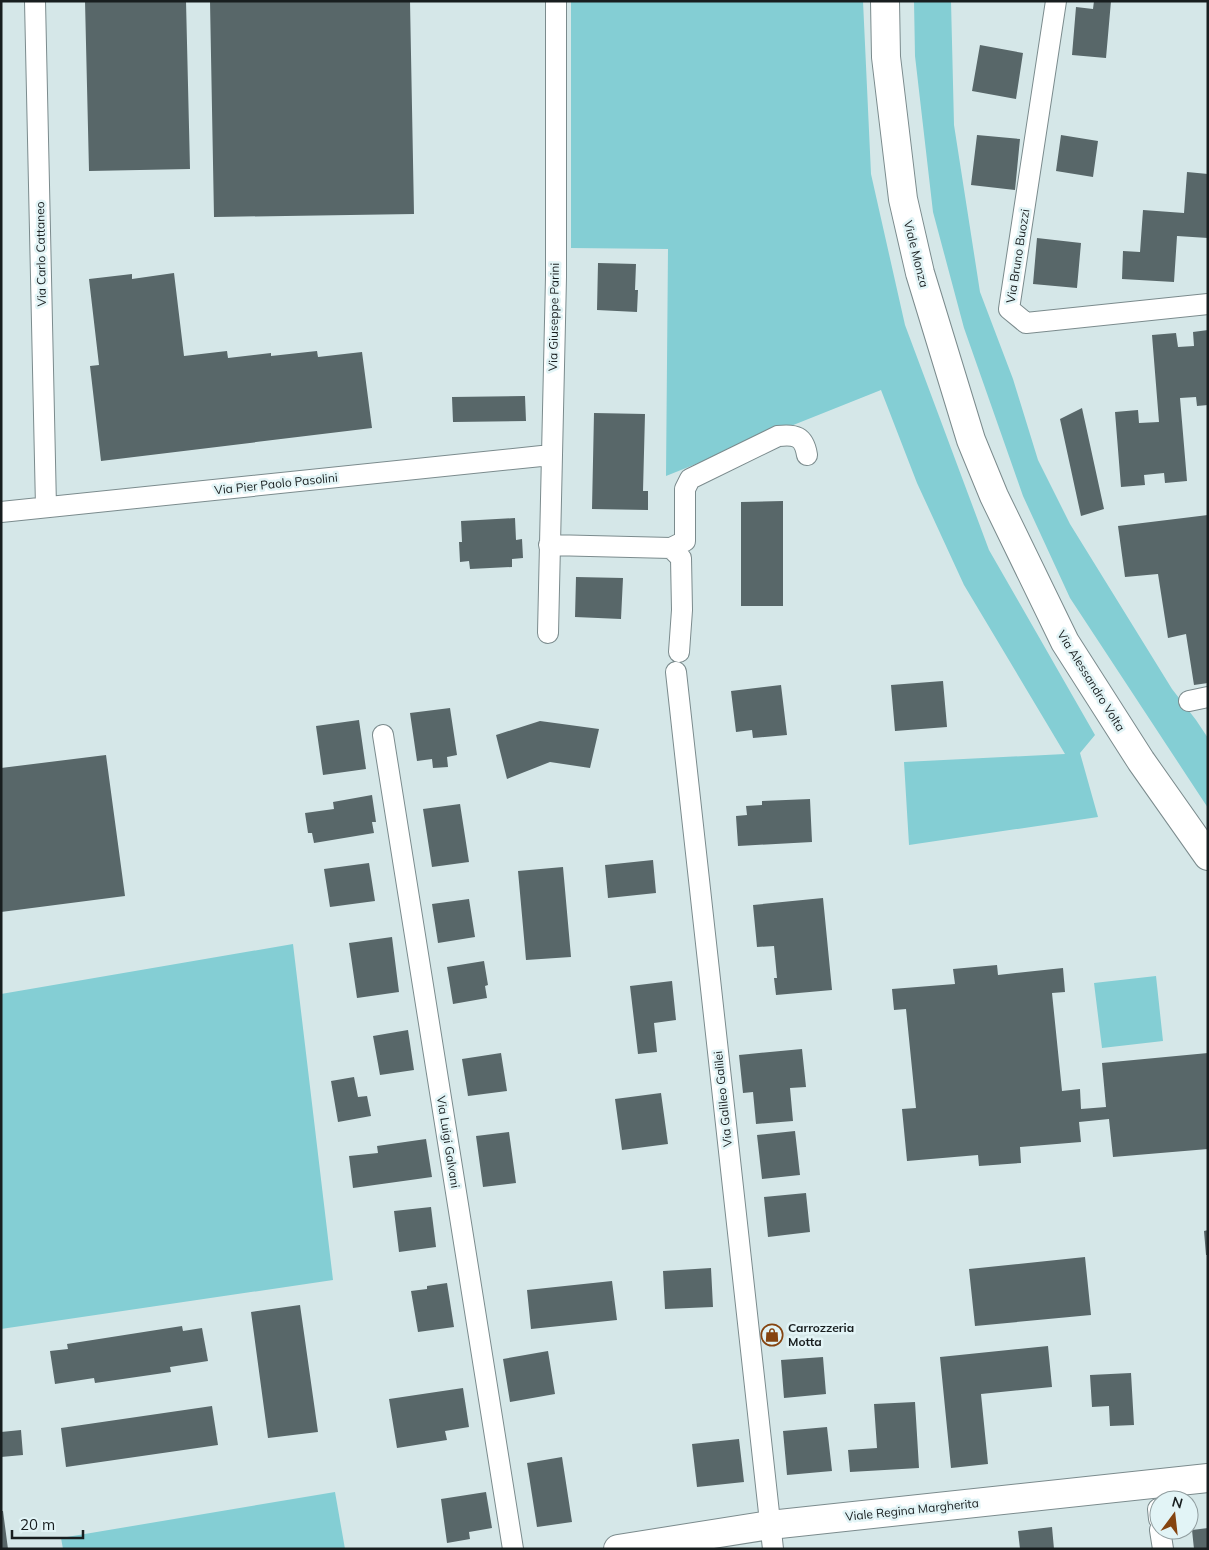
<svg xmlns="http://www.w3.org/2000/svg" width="1209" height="1550" font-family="Mulish,sans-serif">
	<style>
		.green { fill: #84ced4 }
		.building { fill: #586769 }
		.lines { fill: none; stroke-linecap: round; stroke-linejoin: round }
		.street-casing { stroke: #7b8b8d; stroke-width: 22 }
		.secondary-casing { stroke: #7b8b8d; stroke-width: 30 }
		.street { stroke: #fff; stroke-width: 20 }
		.secondary { stroke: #fff; stroke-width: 28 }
		.labels { text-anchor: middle; stroke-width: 5; stroke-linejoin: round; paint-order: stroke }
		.street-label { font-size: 12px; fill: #181e1f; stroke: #e2f4f6 }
		.poi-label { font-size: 12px; font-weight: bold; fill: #181e1f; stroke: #e2f4f6; text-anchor: start }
	</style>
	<rect width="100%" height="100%" fill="#d5e7e8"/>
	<path class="green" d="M571,1H863L871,174L905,325L989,550L1095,735L1080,753L1098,817L909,845L904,762L1065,754L964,585L917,483L881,390L666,476L668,249L571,248Z
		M914,1H951L954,125L980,292L1013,379L1038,460L1070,524L1172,689L1196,720L1208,738V808L1070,598L1023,496L964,328L933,212L915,56Z
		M293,944L333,1280L1,1329V994Z
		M1156,976L1163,1041L1102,1048L1094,983Z
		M335,1492L345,1549H63L61,1538Z"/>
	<path class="building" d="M85,1H186L190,169L89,171Z
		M210,1H410L414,214L214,217Z
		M1094,1H1111L1106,58L1072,55L1076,7L1093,9Z
		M980,45L1023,53L1016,99L972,91Z
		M977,135L1020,139L1015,190L971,185Z
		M1061,135L1098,141L1093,177L1056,171Z
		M1187,172L1208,174V238L1177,236L1174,282L1122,279L1123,251L1140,252L1143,210L1184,213Z
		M1037,238L1081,243L1077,288L1033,284Z
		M598,263L636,264L635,290H638L637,312L597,310Z
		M174,273L184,356L227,351L228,358L271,353V356L317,351L318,357L362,352L372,428L101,461L90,366L99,365L89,279L132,274V279Z
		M1208,330V405L1197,406L1196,397L1180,398L1187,481L1165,483L1164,473L1144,475L1145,485L1121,487L1115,412L1138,410L1139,423L1159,422L1152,335L1176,333L1178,347L1194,346L1193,332Z
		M525,396L526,421L453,422L452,397Z
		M1082,408L1104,509L1081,516L1060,419Z
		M594,413L645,414L643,491H648V510L592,509Z
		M783,501V606H741V502Z
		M1208,515V683L1194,685L1186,634L1168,638L1158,574L1125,577L1118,526Z
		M515,518L516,540L522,539L523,558L512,559V567L470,569L469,561L460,562L459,542H462L461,521Z
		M576,577L623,578L621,619L575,617Z
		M943,681L947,727L895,731L891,685Z
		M781,685L787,735L753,738L752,730L736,732L731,691Z
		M450,708L457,755L447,757L448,767L433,768L432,759L417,761L410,713Z
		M359,720L366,769L323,775L316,726Z
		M540,721L599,729L590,768L550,762L507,779L496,735Z
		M106,755L125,896L1,912V768Z
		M372,795L376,822H372L374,833L314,843L312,833H308L305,813L334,809L333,802Z
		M810,799L812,842L738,846L736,816L747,815L746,806L762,805V801Z
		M460,804L469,862L432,867L423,809Z
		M653,860L656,893L608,898L605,865Z
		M369,863L375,901L330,907L324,869Z
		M563,867L571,957L526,960L518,871Z
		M823,898L832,990L776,995L774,978H777L774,946L757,947L753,905Z
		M469,899L475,937L438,943L432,904Z
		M392,937L399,992L357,998L349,943Z
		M484,961L488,985L485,986L487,998L453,1004L447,967Z
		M997,965L998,975L1063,968L1065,992L1052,993L1062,1091L1080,1089L1081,1109L1106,1107L1102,1063L1208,1053V1149L1113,1157L1109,1119L1079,1122L1081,1142L1020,1147L1021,1163L979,1166L978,1155L907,1161L902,1109L916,1108L906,1009L894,1010L892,989L955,984L953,969Z
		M672,981L676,1020L654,1023L657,1052L638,1054L630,986Z
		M408,1030L414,1070L380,1075L373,1036Z
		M802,1049L806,1087L790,1088L793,1121L756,1124L753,1092L743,1093L739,1055Z
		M501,1053L507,1091L468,1096L462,1059Z
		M354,1077L358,1097L367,1096L371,1116L338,1122L331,1081Z
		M661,1093L668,1144L622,1150L615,1099Z
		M795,1131L800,1175L762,1179L757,1135Z
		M509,1132L516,1183L483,1187L476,1136Z
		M426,1139L432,1177L353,1188L349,1156L378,1153L377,1146Z
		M806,1193L810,1232L768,1237L764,1197Z
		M431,1207L436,1247L399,1252L394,1211Z
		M1208,1230V1255H1206L1204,1231Z
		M1085,1257L1091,1315L975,1326L969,1269Z
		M711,1268L713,1307L665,1309L663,1271Z
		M612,1281L617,1320L531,1329L527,1290Z
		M447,1283L454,1327L418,1332L411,1291L427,1289V1286Z
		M300,1305L318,1432L268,1438L251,1312Z
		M182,1326L183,1331L202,1328L208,1361L170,1367L171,1372L95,1383L94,1378L55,1384L50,1351L68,1349L67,1344Z
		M1048,1346L1052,1387L981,1394L988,1464L951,1468L940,1357Z
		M548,1351L555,1394L510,1402L503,1359Z
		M823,1357L826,1394L784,1398L781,1360Z
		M1131,1373L1134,1425L1110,1426L1109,1406L1092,1407L1090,1375Z
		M463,1388L469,1427L445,1431L447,1440L397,1448L389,1399Z
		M915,1402L919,1468L850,1472L848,1450L877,1448L874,1404Z
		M212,1406L218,1445L66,1467L61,1428Z
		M827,1427L832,1471L787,1475L783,1431Z
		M21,1430L23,1455L1,1457V1432Z
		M739,1439L744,1482L697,1487L692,1444Z
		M562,1457L572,1522L537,1527L527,1463Z
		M486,1492L492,1528L469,1532L470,1539L447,1543L441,1499Z
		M1,1511H3L8,1549H1Z
		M1052,1527L1054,1549H1020L1018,1531Z
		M1208,1528V1549H1194L1192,1530Z"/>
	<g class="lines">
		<g class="street-casing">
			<path id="street" d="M35,1L46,507
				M1056,1L1009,309L1026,323L1208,304
				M1,512L551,455
				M549,545L671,548L685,541V489L690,479L778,436C795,434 804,436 807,455
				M671,548L681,558L682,610L679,652
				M548,633L556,277V1
				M676,672L773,1549
				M1189,701L1208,697
				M383,735L513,1549
				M1158,1509L1159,1519
				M1160,1530L1163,1549"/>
		</g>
		<g class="secondary-casing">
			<path id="secondary" d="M885,1L886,57L903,199L920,273L971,440L994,496L1065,642L1141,761L1208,856
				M618,1549L770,1525L1208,1478"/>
		</g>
		<use href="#street" class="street"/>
		<use href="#secondary" class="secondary"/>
	</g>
	<defs>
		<g id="shop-ring" transform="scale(1.125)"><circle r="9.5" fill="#e2f4f6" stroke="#854410" stroke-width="1.5"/><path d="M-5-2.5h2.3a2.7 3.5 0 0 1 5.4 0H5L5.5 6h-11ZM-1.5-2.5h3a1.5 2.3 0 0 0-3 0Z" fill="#854410"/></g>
	</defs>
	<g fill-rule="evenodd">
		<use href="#shop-ring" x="772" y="1335"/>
	</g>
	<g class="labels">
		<g class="street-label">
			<text transform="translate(41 254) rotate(-91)" y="4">Via Carlo Cattaneo</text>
			<text transform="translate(916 254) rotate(76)" y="4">Viale Monza</text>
			<text transform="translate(1018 256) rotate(-81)" y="4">Via Bruno Buozzi</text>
			<text transform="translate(554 317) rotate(-89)" y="4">Via Giuseppe Parini</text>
			<text transform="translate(276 484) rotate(-6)" y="4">Via Pier Paolo Pasolini</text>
			<text transform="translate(1091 681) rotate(58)" y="4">Via Alessandro Volta</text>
			<text transform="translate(723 1099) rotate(-96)" y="4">Via Galileo Galilei</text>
			<text transform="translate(448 1142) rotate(81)" y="4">Via Luigi Galvani</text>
			<text transform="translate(912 1510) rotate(-6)" y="4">Viale Regina Margherita</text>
		</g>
		<g class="poi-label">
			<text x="788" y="1332">Carrozzeria<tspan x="788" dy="14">Motta</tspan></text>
		</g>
	</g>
	<rect width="1209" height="1550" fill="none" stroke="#181e1f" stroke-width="5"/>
	<g transform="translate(1174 1515) rotate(15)"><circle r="24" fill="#e2f4f6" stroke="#919ea0"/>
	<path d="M0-4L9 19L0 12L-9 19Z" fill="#854410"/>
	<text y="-8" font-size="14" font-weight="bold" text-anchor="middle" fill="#181e1f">N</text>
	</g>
	<path d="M12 1530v8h71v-8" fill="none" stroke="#181e1f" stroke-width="2.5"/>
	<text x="20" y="1530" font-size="15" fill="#181e1f" stroke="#e2f4f6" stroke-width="4" paint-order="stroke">20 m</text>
</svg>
